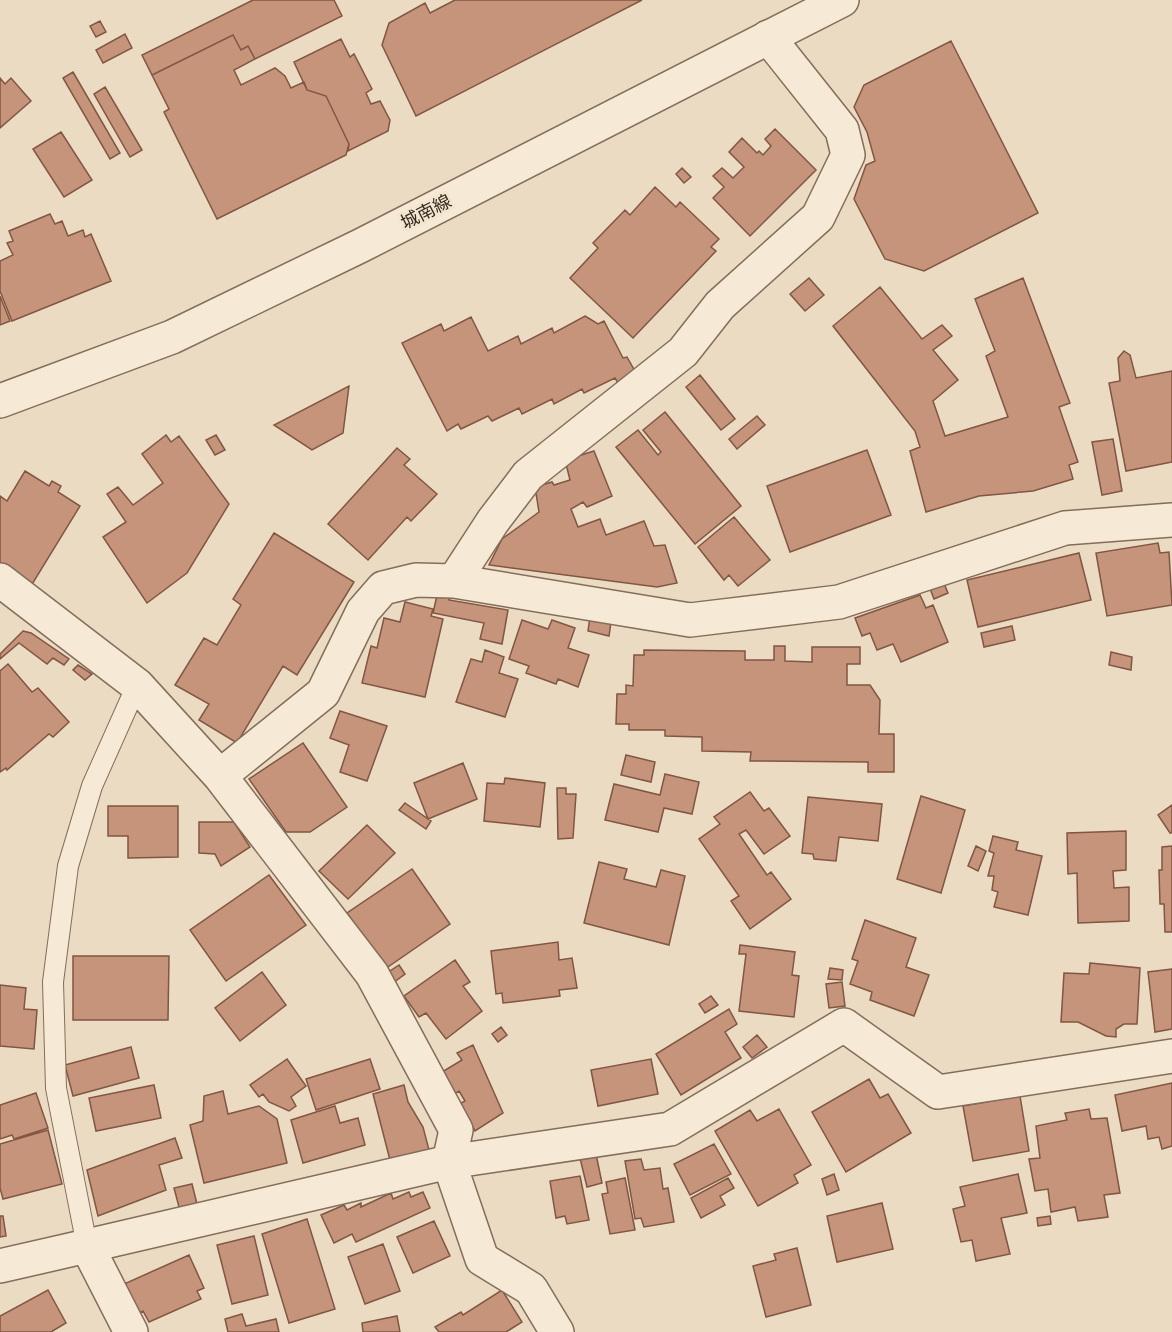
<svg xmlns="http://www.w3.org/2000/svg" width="1172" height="1332" font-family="'Libre Baskerville','Noto Sans JP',serif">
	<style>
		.building { fill: #c6947b; stroke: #815642; stroke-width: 1.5 }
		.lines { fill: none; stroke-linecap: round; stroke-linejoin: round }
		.service-casing { stroke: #836d5b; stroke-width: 22 }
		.minor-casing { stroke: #836d5b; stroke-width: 36 }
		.tertiary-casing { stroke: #836d5b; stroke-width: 36 }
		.service { stroke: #f6e9d5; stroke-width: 20 }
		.minor { stroke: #f6e9d5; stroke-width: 33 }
		.tertiary { stroke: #f6e9d5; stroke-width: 33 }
		.labels { text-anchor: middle; stroke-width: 6; stroke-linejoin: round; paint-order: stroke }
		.street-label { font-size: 18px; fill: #34271e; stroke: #f3e6d1 }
	</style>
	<rect width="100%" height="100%" fill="#ebdbc2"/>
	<path class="building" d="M253,0H334L342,16L255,59L248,46L241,50L233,35L152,75L142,55Z
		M455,0H642L416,116L382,45L389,23L425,3L430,13Z
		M100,21L106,32L96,37L90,26Z
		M125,34L132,48L103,63L96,50Z
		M233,35L241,50L248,46L255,59L234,70L241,85L275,68L285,76L291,88L304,82L307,90L326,96L349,144L346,155L217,219L164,112L169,109L152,75Z
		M341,39L350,57L354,54L372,89L366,93L371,104L380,101L390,120L388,131L348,151L349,144L326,96L307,90L294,62Z
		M951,41L1038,213L924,271L885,259L854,199L866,165L875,161L867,132L854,107L864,85Z
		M73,72L120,153L110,159L63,78Z
		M0,78L5,84L11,78L31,101L0,128Z
		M105,87L142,150L130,157L94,94Z
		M775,129L816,170L750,236L713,198L724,187L713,176L722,168L733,178L744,167L729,152L742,138L757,153L759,151L763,155L771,146L765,139Z
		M61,132L92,180L64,197L33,149Z
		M682,168L691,177L684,183L676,174Z
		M655,187L676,207L680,202L719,239L711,247L716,251L633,338L570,278L598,248L593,243L625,210L630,215Z
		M50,214L55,224L62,221L68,236L83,230L85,237L91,234L111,281L12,321L0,291V261L13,255L7,243L13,241L9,231Z
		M809,278L824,295L805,311L790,294Z
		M1023,278L1070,403L1059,407L1078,462L1069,465L1073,479L1033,491L979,496L926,512L910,451L920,447L915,431L833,326L880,287L922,339L942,325L952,336L933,350L958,380L933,401L945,436L1008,417L986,356L995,351L975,299Z
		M0,296L10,321L0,325Z
		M585,316L598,324L604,321L623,358L627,357L636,373L618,383L615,378L584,393L582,389L554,404L552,399L522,414L519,408L492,421L488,416L461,429L458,424L447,431L402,343L441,324L444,331L471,317L488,351L518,336L521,344L552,328L554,333Z
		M1124,351L1130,355L1136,378L1172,371V462L1126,471L1109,383L1120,381L1118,358Z
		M700,375L735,419L721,430L686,387Z
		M349,386L343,433L312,450L274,425Z
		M665,412L741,506L695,544L616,447L638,430L658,455L661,452L643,430Z
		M757,416L765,425L737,449L729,439Z
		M166,435L171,442L179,436L229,504L187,573L147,603L103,537L126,522L107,494L118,487L133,505L163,483L142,454Z
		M216,435L225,450L215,455L206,440Z
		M1113,439L1122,491L1102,495L1092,442Z
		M397,448L410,459L404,465L437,494L411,521L407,517L368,560L328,524Z
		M867,450L891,515L790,552L767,486Z
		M594,451L612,496L587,507L583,502L571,509L578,527L600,519L606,535L644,521L654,546L665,545L677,583L657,587L489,565L502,539L539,512L535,487L552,482L554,485L570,480L565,460Z
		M25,471L49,486L52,481L61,486L58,492L80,506L31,586L0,566V496L7,501Z
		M734,517L770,560L738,586L729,575L724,580L698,547Z
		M274,533L354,582L297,675L283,666L237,743L199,720L209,704L175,685L204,638L217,645L241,605L233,599Z
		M1158,543L1160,553L1169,552L1172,605L1107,616L1096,553Z
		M1079,553L1091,600L978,627L967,580Z
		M943,581L948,593L934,599L929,586Z
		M438,591L451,594L449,600L508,610L502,644L480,639L484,623L433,613Z
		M920,595L926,608L933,605L948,642L901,662L893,644L877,650L870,633L862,636L855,618Z
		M405,602L433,609L431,616L443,619L425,697L362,683L371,646L377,648L384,618L400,622Z
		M590,617L611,622L609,636L588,631Z
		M522,620L548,629L552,620L575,628L568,648L589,655L578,687L558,679L556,684L526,673L529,666L509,659Z
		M1012,626L1015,640L984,647L981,633Z
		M23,631L31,633L69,659L64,665L53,658L47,664L19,643L0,659V654Z
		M774,646H785V661L812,662V647H860V664H847V685H870L880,700L879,734H894V772H868V762L750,761L751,752L702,751V737L665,736V730H629V724H616L617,694H626V685L633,686L634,655H644V650L745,651V660H774Z
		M485,650L504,657L499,673L518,679L505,717L456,702L471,659L482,662Z
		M1111,652L1132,657L1131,670L1109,665Z
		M8,664L32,692L38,688L69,722L53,737L49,734L7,770L6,768L0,772V671Z
		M78,665L92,674L85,680L73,670Z
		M340,711L387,726L367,781L340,772L349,745L330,738Z
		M303,743L347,807L310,832H286L249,779Z
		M626,755L655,762L651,782L621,775Z
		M463,763L477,799L428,819L414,783Z
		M665,774L699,782L692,814L664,808L658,832L605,820L614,784L660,795Z
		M505,778L545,783L540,827L484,821L487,783L504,784Z
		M557,788H566V794H576L573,838L558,839Z
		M750,792L764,811L769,808L790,836L764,854L746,830L739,834L767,875L771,872L791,899L750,929L731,901L739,896L699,839L720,824L714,817Z
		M921,796L965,810L941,893L897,879Z
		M808,797L882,804L878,841L839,837L836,861L814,859L813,854L802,853Z
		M405,803L431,821L426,829L399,810Z
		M1172,805V833H1170L1158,815Z
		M108,806H178V857L128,858V836H108Z
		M199,822H234L250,847L221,866L215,854L199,853Z
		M367,825L395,853L348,899L319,871Z
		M1126,831V870L1113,871L1114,888L1129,887V921L1078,923L1077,873L1068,874L1067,833Z
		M993,836L1018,842L1016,850L1042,856L1028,915L994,907L998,892L992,890L994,876H988L994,853L989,851Z
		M976,846L986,851L978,871L968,866Z
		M1172,846V932H1165L1164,904H1160L1159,870H1162V847Z
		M599,862L627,869L624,879L656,887L661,870L685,876L669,945L584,923Z
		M412,869L450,924L385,969L347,913Z
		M269,875L306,925L226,981L190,930Z
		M865,920L916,938L906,967L929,975L914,1016L870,1000L872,992L850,984L858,961L852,959Z
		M558,942L559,960L572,958L577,988L559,990L560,996L503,1003L502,993L496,994L491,951Z
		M740,945L795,952L792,975L799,976L794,1017L739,1011L746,954H739Z
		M73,956H169L168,1020H73Z
		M455,960L470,982L463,986L482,1011L446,1039L426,1013L419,1017L404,996Z
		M1090,963L1140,968L1137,1024H1124L1116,1029V1037L1106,1036L1078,1022H1061L1064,973L1089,974Z
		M399,965L405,974L393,983L387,973Z
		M830,968L843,970L842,980L828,979Z
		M1172,969V1029L1155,1032L1148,972Z
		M262,972L286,1005L240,1041L215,1008Z
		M842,982L845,1006L829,1008L826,984Z
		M0,985L26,988L24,1009L37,1010L34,1049L0,1046Z
		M711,996L718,1005L705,1013L699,1004Z
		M729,1009L737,1024L725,1032L741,1058L681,1095L656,1054Z
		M501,1027L507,1035L498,1042L492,1034Z
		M757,1035L767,1047L752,1058L743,1047Z
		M473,1045L503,1113L475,1131L459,1104L465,1101L459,1091L455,1094L442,1072L462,1060L457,1053Z
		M131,1047L139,1078L73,1096L65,1065Z
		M287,1059L306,1086L291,1097L296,1106L289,1111L269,1102L263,1094L259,1097L250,1085Z
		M370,1059L380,1089L316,1110L306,1079Z
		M651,1059L658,1094L598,1106L591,1070Z
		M869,1079L880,1098L888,1094L911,1133L846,1172L812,1112Z
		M1172,1083V1146L1162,1149L1159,1137L1148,1139L1146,1126L1122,1131L1115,1095Z
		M154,1085L161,1118L96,1131L89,1098Z
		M404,1085L408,1102L423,1127L429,1150L390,1160L373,1094Z
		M223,1091L228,1114L259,1106L277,1119L287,1163L204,1183L190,1125L203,1121L204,1096Z
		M36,1093L48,1128L14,1139L12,1135L0,1139V1105Z
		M1020,1096L1029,1151L973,1161L963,1106Z
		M335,1106L340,1123L358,1118L365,1145L303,1163L291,1120Z
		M779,1109L811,1165L794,1175L798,1183L758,1206L715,1131L750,1110L757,1121Z
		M1089,1109L1091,1119L1107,1118L1120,1193L1104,1195L1108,1217L1078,1221L1075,1207L1051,1212L1048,1189L1035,1191L1029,1159L1040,1158L1036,1126L1067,1120L1065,1113Z
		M48,1130L62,1184L3,1199L0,1188V1144Z
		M175,1138L182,1158L159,1165L166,1190L98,1216L87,1170Z
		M714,1144L731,1174L690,1195L674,1164Z
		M596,1154L602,1183L587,1187L580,1158Z
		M641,1159L644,1170L660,1168L663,1189L668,1188L674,1222L644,1227L641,1218L635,1219L625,1161Z
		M834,1174L839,1190L827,1195L822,1179Z
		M1018,1174L1027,1213L1001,1218L1010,1254L976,1261L972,1240L961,1242L953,1209L965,1206L960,1187Z
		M580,1176L589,1220L567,1224L565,1216L556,1218L550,1181Z
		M625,1178L635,1230L610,1234L602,1194L608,1193L606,1182Z
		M728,1178L734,1188L720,1196L725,1205L701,1218L691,1198Z
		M192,1184L197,1204L179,1207L174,1188Z
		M409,1192L411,1197L423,1192L430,1208L356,1242L352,1234L334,1243L321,1215L344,1205L347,1210L361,1203V1207L391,1193L393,1199Z
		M882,1203L893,1249L837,1262L827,1216Z
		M0,1216H3L6,1236L0,1237Z
		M1050,1216L1051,1224L1038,1226L1037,1218Z
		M307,1219L335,1309L289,1323L262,1234Z
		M434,1221L450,1256L413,1273L397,1237Z
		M254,1236L268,1295L232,1304L217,1245Z
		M383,1244L400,1291L365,1304L348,1257Z
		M797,1248L811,1305L766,1317L753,1266L776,1260L774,1254Z
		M189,1255L204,1288L197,1291L201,1299L149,1322L143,1311L138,1314L124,1284Z
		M48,1290L66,1323L51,1332H0V1316Z
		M502,1290L522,1322L506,1332H439L435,1327L461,1312L463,1315Z
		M242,1314L246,1326L276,1319L279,1332H228L225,1319Z
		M397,1316L400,1332H363L362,1323Z"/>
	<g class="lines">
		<g class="service-casing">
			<path id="service" d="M87,1246L56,1088L53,982L68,866L92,786L137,685"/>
		</g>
		<g class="minor-casing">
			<path id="minor" d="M0,580L137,685L220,776L372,974L456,1130L449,1162L482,1259L531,1289L557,1332
				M454,581L493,521L528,475L683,352L720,305L818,217L848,155L842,130L768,37
				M220,776L323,693L363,611L383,588L416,580L454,581L690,620L839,602L1065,528L1172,520
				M0,1266L87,1246
				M131,1332L87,1246L449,1162L670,1129L844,1025L938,1092L1172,1056"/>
		</g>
		<g class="tertiary-casing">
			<path id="tertiary" d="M0,401L172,337L360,246L842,0"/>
		</g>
		<use href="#service" class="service"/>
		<use href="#minor" class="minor"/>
		<use href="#tertiary" class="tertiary"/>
	</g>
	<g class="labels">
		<g class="street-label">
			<text transform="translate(426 212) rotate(-27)" y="6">城南線</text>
		</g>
	</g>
</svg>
